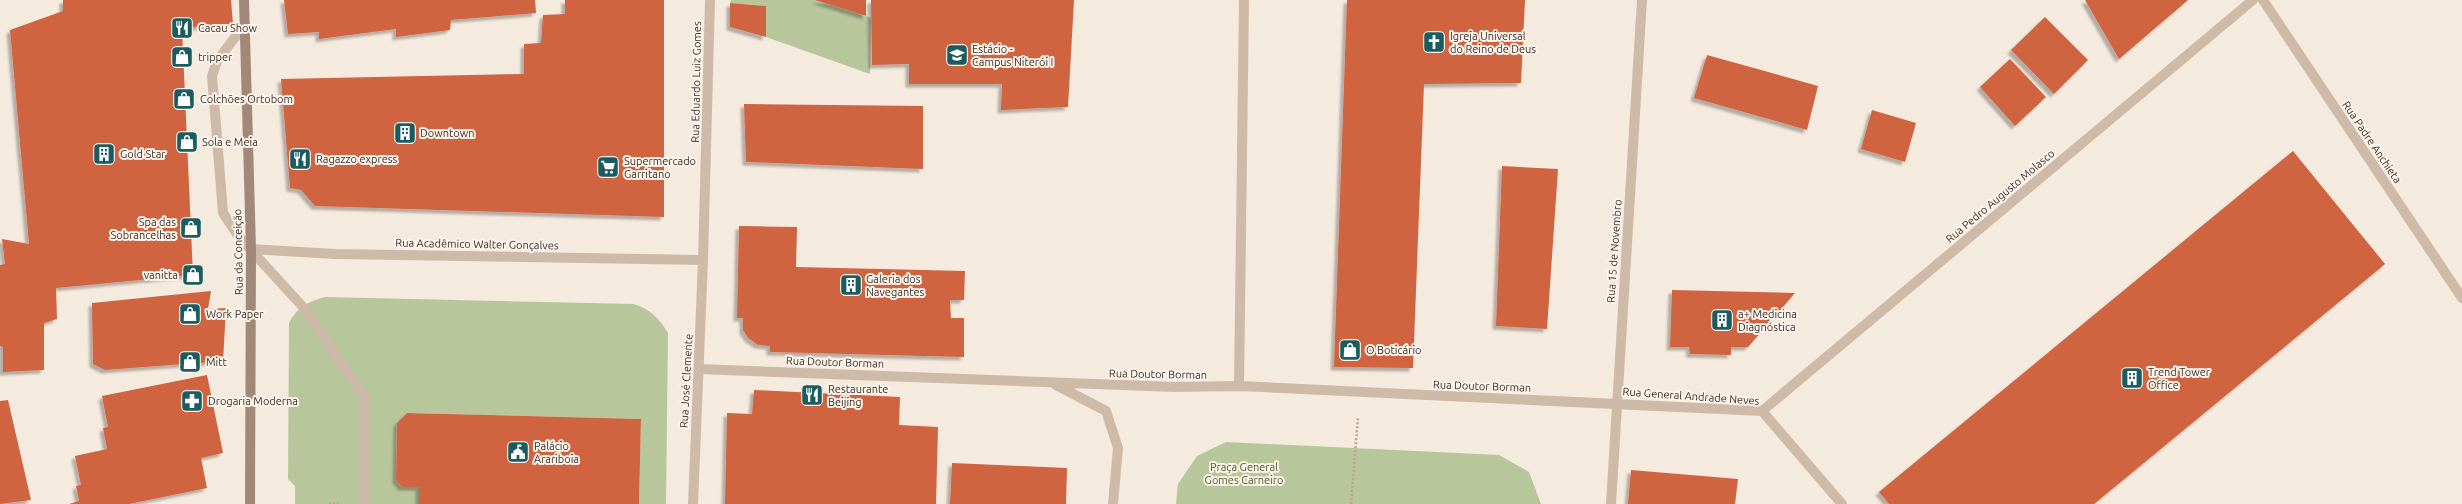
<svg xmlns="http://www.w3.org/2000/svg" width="2462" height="504" font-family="Ubuntu,sans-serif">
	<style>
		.green { fill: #b8c69c }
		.building { fill: #d06341; filter: url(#shadow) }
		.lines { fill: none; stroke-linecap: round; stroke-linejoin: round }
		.path { stroke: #baa492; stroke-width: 2.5; stroke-dasharray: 2 2; stroke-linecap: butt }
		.service { stroke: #cebaa8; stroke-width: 10 }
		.minor { stroke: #cebaa8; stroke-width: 10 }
		.tertiary { stroke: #cebaa8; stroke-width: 10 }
		.secondary { stroke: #a28879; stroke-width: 10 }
		.labels { text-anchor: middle; stroke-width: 4; stroke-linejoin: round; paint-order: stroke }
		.poi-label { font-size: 11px; fill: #3b2f29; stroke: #fcf4eb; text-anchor: start }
		.street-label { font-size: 11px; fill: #3b2f29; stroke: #fcf4eb }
		.park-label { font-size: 11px; fill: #4a5b2a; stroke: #fcf4eb }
	</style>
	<defs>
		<filter id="shadow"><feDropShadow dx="-3.5" dy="3.5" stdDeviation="1" flood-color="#0004"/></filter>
	</defs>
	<rect width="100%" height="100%" fill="#f5eade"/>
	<path class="green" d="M731,0H816L871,18L870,74L766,37V6L730,3Z
		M325,297L634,304C651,310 659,318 668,333L666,504H639L641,419L407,413L397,423L396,480L402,487H419V504H295V486L288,479L289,323C296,308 309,301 325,297Z
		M1226,442L1499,455L1529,472L1541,504H1176L1178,484L1197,456Z"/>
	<path class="building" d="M63,0H231L233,24L182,28L193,275L56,288L57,319L44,323V370L3,372V347L0,346V265L5,264L2,239L29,244L10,30L63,11Z
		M284,0H535L536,13L451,20L450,30L396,37V29L319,39V32L288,34Z
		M565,0H664V217L315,206L301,190L290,188L281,79L524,74V44L541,43L543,15L565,14Z
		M815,0H866V16Z
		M871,0H1074L1068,107L1001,110L1002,84H909V64L872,65Z
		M1347,0H1525L1521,83L1424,84L1413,368L1334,367Z
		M2085,0H2188L2119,59Z
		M730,3L766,6V37L730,27Z
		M2045,17L2088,60L2054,94L2011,50Z
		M1707,55L1818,86L1807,130L1694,98Z
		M2010,59L2046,97L2015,126L1980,87Z
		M744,104L923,106V169L746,162Z
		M1872,110L1916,123L1905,162L1861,149Z
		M2293,151L2385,264L2094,504H1889L1879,492Z
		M1502,166L1558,169L1547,329L1496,326Z
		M739,226L797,227L796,267L965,271L964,300H950L951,318H964V357L770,352V346L758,345L748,338L743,330V318H737Z
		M1672,290L1795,293L1748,347H1731V355L1690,354L1689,347H1670Z
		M211,291L208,309L226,308L223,361L105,370L93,364L92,303Z
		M207,375L223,453L201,458L207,488L129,504H69L79,501L76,486L81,485L75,456L107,449L103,428L108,427L102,396Z
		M754,390L900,397L899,425L938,427L936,504H725L727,413L752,414Z
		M8,400L31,500L0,504V401Z
		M407,413L641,419L639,504H419V487H402L396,480L397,423Z
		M952,463L1067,468L1066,504H950Z
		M1631,470L1738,479L1735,504H1628Z"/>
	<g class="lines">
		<path class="path" d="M329,504L338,503
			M1351,504L1358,417"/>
		<path class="service" d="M245,24L217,61L212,76L223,213L239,237L303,307L364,396V504
			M1239,386L1244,0"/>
		<path class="minor" d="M2263,0L2462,298
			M1762,411L2253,0"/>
		<path class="tertiary" d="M251,249L335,254L703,260
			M699,369L1174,387L1239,386L1762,411L1842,504
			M1056,385L1106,411L1118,448L1113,504
			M693,504L703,260L710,0
			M1611,504L1642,0"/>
		<path class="secondary" d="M244,0L251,249L250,504"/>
	</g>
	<defs>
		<g id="restaurant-square" transform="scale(1.15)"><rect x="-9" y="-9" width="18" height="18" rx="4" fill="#1a5c60" stroke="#fcf4eb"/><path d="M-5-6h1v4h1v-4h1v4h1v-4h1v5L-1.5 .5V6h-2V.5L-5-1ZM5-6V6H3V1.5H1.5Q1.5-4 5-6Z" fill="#fff"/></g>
		<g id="church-square" transform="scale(1.15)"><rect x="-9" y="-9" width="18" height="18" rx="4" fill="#1a5c60" stroke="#fcf4eb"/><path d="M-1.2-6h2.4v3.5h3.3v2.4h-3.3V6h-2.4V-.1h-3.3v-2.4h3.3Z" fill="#fff"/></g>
		<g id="university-square" transform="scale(1.15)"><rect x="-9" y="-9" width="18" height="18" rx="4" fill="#1a5c60" stroke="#fcf4eb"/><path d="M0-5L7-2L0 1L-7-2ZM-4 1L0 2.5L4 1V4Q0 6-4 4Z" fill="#fff"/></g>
		<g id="shop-square" transform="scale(1.15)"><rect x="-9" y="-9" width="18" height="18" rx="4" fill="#1a5c60" stroke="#fcf4eb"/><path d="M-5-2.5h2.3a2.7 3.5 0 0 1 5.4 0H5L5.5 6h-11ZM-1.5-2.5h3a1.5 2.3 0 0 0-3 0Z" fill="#fff"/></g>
		<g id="building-square" transform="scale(1.15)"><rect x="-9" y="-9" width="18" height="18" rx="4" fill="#1a5c60" stroke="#fcf4eb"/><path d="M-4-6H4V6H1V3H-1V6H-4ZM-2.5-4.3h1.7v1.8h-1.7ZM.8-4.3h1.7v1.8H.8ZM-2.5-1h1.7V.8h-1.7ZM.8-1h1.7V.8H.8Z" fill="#fff"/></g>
		<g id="supermarket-square" transform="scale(1.15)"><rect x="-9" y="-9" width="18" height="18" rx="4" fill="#1a5c60" stroke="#fcf4eb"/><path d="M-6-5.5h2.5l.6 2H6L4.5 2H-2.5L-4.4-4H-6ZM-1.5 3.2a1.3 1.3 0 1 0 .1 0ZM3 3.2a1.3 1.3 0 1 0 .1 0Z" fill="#fff"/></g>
		<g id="pharmacy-square" transform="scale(1.15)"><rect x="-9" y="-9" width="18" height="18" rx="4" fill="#1a5c60" stroke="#fcf4eb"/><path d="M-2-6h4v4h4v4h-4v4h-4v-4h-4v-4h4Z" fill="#fff"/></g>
		<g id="civic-square" transform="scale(1.15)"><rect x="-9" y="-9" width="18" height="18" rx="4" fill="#1a5c60" stroke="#fcf4eb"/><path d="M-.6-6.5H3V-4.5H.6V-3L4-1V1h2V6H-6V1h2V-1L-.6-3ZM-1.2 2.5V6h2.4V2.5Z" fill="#fff"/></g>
	</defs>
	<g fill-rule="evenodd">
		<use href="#restaurant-square" x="182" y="28"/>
		<use href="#church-square" x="1434" y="42"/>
		<use href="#university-square" x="957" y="55"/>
		<use href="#shop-square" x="182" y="57"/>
		<use href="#shop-square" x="184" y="99"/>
		<use href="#building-square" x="405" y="133"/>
		<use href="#shop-square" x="187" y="142"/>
		<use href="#building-square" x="104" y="154"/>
		<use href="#restaurant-square" x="300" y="159"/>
		<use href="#supermarket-square" x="608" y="167"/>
		<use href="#shop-square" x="191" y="228"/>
		<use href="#shop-square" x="193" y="275"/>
		<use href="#building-square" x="851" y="285"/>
		<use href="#shop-square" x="190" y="314"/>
		<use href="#building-square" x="1722" y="320"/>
		<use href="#shop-square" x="1350" y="350"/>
		<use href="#shop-square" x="190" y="362"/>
		<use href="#building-square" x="2132" y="378"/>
		<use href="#restaurant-square" x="812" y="395"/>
		<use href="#pharmacy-square" x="192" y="401"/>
		<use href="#civic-square" x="518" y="452"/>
	</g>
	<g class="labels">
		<g class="poi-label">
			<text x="198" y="32">Cacau Show</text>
			<text x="1450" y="40">Igreja Universal<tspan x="1450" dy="13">do Reino de Deus</tspan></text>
			<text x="972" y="53">Estácio -<tspan x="972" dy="13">Campus Niterói I</tspan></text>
			<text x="198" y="61">tripper</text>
			<text x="200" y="103">Colchões Ortobom</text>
			<text x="420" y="137">Downtown</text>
			<text x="202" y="146">Sola e Meia</text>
			<text x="120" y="158">Gold Star</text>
			<text x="316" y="163">Ragazzo express</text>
			<text x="624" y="165">Supermercado<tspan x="624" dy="13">Garritano</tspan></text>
			<text x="176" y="226" text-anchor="end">Spa das<tspan x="176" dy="13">Sobrancelhas</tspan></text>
			<text x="178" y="279" text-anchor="end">vanitta</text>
			<text x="866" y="283">Galeria dos<tspan x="866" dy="13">Navegantes</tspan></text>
			<text x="206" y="318">Work Paper</text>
			<text x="1738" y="318">a+ Medicina<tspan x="1738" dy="13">Diagnóstica</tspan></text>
			<text x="1366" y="354">O Boticário</text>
			<text x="206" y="366">Mitt</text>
			<text x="2148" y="376">Trend Tower<tspan x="2148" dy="13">Office</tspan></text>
			<text x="828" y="393">Restaurante<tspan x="828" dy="13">Beijing</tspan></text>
			<text x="208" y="405">Drogaria Moderna</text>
			<text x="534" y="450">Palácio<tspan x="534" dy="13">Arariboia</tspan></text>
		</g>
		<g class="street-label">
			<text transform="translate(696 82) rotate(-89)" y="4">Rua Eduardo Luiz Gomes</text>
			<text transform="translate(2372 142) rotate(56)" y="4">Rua Padre Anchieta</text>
			<text transform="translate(2000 196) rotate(-40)" y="4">Rua Pedro Augusto Molasco</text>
			<text transform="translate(477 244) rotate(1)" y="4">Rua Acadêmico Walter Gonçalves</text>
			<text transform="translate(1614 251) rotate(-86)" y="4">Rua 15 de Novembro</text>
			<text transform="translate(238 252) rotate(-91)" y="4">Rua da Conceição</text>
			<text transform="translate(835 362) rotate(2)" y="4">Rua Doutor Borman</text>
			<text transform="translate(1158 374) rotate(1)" y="4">Rua Doutor Borman</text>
			<text transform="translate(686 381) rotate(-87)" y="4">Rua José Clemente</text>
			<text transform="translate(1482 386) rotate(2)" y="4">Rua Doutor Borman</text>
			<text transform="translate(1691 396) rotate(4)" y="4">Rua General Andrade Neves</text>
		</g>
		<g class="park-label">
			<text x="1244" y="471">Praça General<tspan x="1244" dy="13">Gomes Carneiro</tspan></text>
		</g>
	</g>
</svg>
